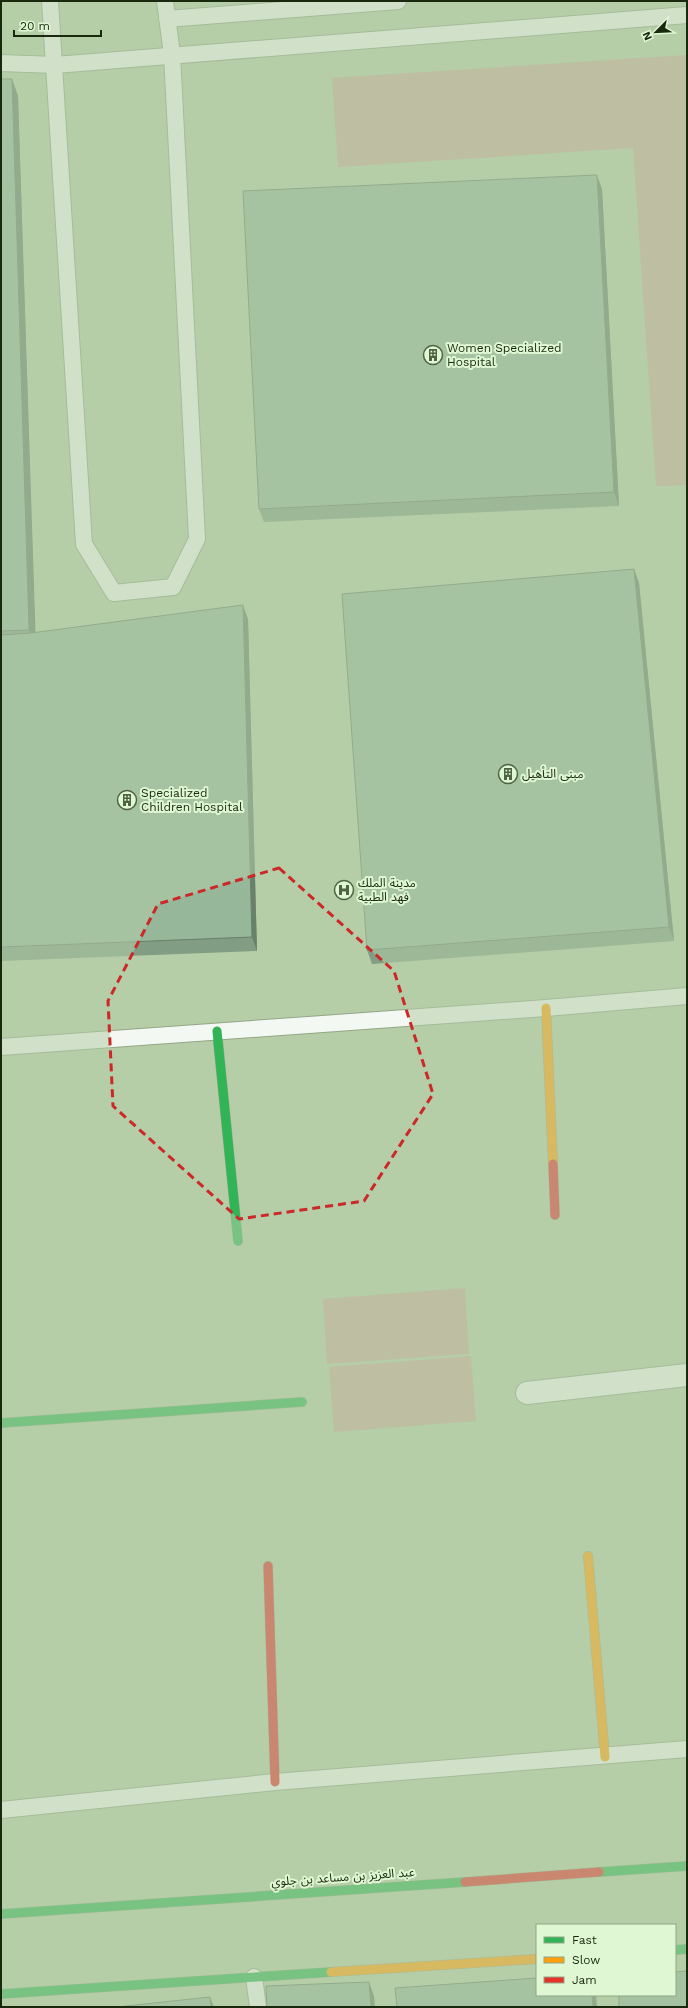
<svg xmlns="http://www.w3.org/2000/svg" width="688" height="2008" font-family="'Work Sans','Noto Sans Arabic',sans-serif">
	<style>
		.park { fill: #caab9d }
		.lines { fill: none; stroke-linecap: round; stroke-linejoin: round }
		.lane-casing { stroke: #93a688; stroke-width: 18 }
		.street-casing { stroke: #93a688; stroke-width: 24 }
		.fast-casing { stroke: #93a688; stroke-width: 10 }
		.slow-casing { stroke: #93a688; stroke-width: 10 }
		.jam-casing { stroke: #93a688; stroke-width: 10 }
		.lane { stroke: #f4f8f2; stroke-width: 16 }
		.street { stroke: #f4f8f2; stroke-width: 22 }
		.fast { stroke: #30b455; stroke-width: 9 }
		.slow { stroke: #ff9f0a; stroke-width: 9 }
		.jam { stroke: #e5322d; stroke-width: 9 }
		.wall { fill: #819d84 }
		.shaded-wall { fill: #69806b }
		.building { fill: #96b799; stroke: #69806b }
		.marked { fill: none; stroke: #cc2827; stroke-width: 3; stroke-dasharray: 8 5; stroke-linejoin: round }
		.labels { text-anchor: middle; stroke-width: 4; stroke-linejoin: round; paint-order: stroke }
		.poi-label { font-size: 12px; fill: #18290d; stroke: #e0f7d4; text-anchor: start }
		.street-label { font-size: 12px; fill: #18290d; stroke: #e0f7d4 }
	</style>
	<rect width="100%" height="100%" fill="#b5cea7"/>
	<path class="park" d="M687,55V485L656,486L633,148L338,167L332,78Z
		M465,1288L469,1354L327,1364L323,1299Z
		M471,1356L476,1421L334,1432L329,1367Z"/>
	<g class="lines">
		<g class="lane-casing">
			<path id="lane" d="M50,1L84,544L114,593L173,587L197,539L172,54L165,1
				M167,19L398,1
				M1,63L55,65L687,15
				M1,1047L546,1008L687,996
				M1,1810L275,1782L687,1749
				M254,1977L258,2007"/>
		</g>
		<g class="street-casing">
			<path id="street" d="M527,1393L687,1375"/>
		</g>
		<g class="fast-casing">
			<path id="fast" d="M217,1031L238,1241
				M1,1423L302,1402
				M599,1872L687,1866
				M1,1914L465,1882
				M675,1950L687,1949
				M1,1994L331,1972"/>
		</g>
		<g class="slow-casing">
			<path id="slow" d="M546,1008L553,1164
				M588,1556L605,1757
				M331,1972L537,1959"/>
		</g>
		<g class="jam-casing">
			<path id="jam" d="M553,1164L555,1215
				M268,1566L275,1782
				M465,1882L599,1872"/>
		</g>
		<use href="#lane" class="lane"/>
		<use href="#street" class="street"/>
		<use href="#fast" class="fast"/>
		<use href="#slow" class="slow"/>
		<use href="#jam" class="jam"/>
	</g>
	<path class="wall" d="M1,79H12L18,96L35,633L248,619L257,951L1,961Z
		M602,189L619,506L264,522L259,509Z
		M634,569L639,583L674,941L372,964L367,950Z"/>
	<path class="shaded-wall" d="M12,79L18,96L36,647L29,630Z
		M597,175L602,189L619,506L614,492Z
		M634,569L639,583L674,941L669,927Z
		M243,605L248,619L257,951L252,937Z
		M369,1982L374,1996L375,2007H371Z
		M592,1995H596L597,2007H593Z
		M210,1997L214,2007H211Z"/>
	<path class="building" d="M1,79H12L29,630L1,631Z
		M597,175L614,492L259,509L243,191Z
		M634,569L669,927L367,950L342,594Z
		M243,605L252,937L1,947V635L31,633Z
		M687,1971V2007H619V1995H675V1972Z
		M537,1978V1995H592L593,2007H397L395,1988Z
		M369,1982L371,2007H267L266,1986Z
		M210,1997L211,2007H117Z"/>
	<path d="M0 0H688V2008H0ZM279,868L394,971L433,1094L364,1201L239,1219L113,1106L108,1001L158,904Z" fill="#b5cea7" fill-opacity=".55" fill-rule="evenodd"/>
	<path class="marked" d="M279,868L394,971L433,1094L364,1201L239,1219L113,1106L108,1001L158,904Z"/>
	<defs>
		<g id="building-ring" transform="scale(1)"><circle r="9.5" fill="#e0f7d4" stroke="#4f6343" stroke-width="1.5"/><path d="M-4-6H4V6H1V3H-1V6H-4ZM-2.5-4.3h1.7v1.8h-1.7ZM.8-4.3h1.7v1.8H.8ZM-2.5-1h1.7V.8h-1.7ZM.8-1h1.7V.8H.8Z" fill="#4f6343"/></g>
		<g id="hospital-ring" transform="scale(1)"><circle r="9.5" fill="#e0f7d4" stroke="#4f6343" stroke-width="1.5"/><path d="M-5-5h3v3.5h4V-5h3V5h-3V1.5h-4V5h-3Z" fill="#4f6343"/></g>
	</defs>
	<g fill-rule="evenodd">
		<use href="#building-ring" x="433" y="355"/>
		<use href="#building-ring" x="508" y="774"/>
		<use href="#building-ring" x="127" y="800"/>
		<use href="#hospital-ring" x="344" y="890"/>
	</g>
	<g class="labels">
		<g class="poi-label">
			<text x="447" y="352">Women Specialized<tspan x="447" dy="14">Hospital</tspan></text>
			<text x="522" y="778">مبنى التأهيل</text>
			<text x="141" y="797">Specialized<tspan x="141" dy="14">Children Hospital</tspan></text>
			<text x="358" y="887">مدينة الملك<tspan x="358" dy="14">فهد الطبية</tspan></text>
		</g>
		<g class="street-label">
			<text transform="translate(343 1877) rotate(-4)" y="4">عبد العزيز بن مساعد بن جلوي</text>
		</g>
	</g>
	<rect width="688" height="2008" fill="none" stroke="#18290d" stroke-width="4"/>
	<rect x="536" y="1924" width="140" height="72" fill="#e0f7d4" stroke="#90a584"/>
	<rect x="544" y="1937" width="20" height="6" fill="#30b455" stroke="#90a584"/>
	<text x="572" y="1944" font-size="12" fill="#18290d">Fast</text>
	<rect x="544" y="1957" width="20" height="6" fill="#ff9f0a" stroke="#90a584"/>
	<text x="572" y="1964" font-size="12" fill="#18290d">Slow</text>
	<rect x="544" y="1977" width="20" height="6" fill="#e5322d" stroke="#90a584"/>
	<text x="572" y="1984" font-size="12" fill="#18290d">Jam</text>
	<g transform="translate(656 32) rotate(246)" stroke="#e0f7d4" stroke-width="3" paint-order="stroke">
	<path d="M0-3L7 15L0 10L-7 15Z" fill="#18290d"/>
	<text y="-6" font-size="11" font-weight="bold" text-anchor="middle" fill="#18290d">N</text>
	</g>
	<path d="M14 30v6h87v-6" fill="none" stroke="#18290d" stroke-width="2"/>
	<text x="20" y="30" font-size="12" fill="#18290d" stroke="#e0f7d4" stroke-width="3" paint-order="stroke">20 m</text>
</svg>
